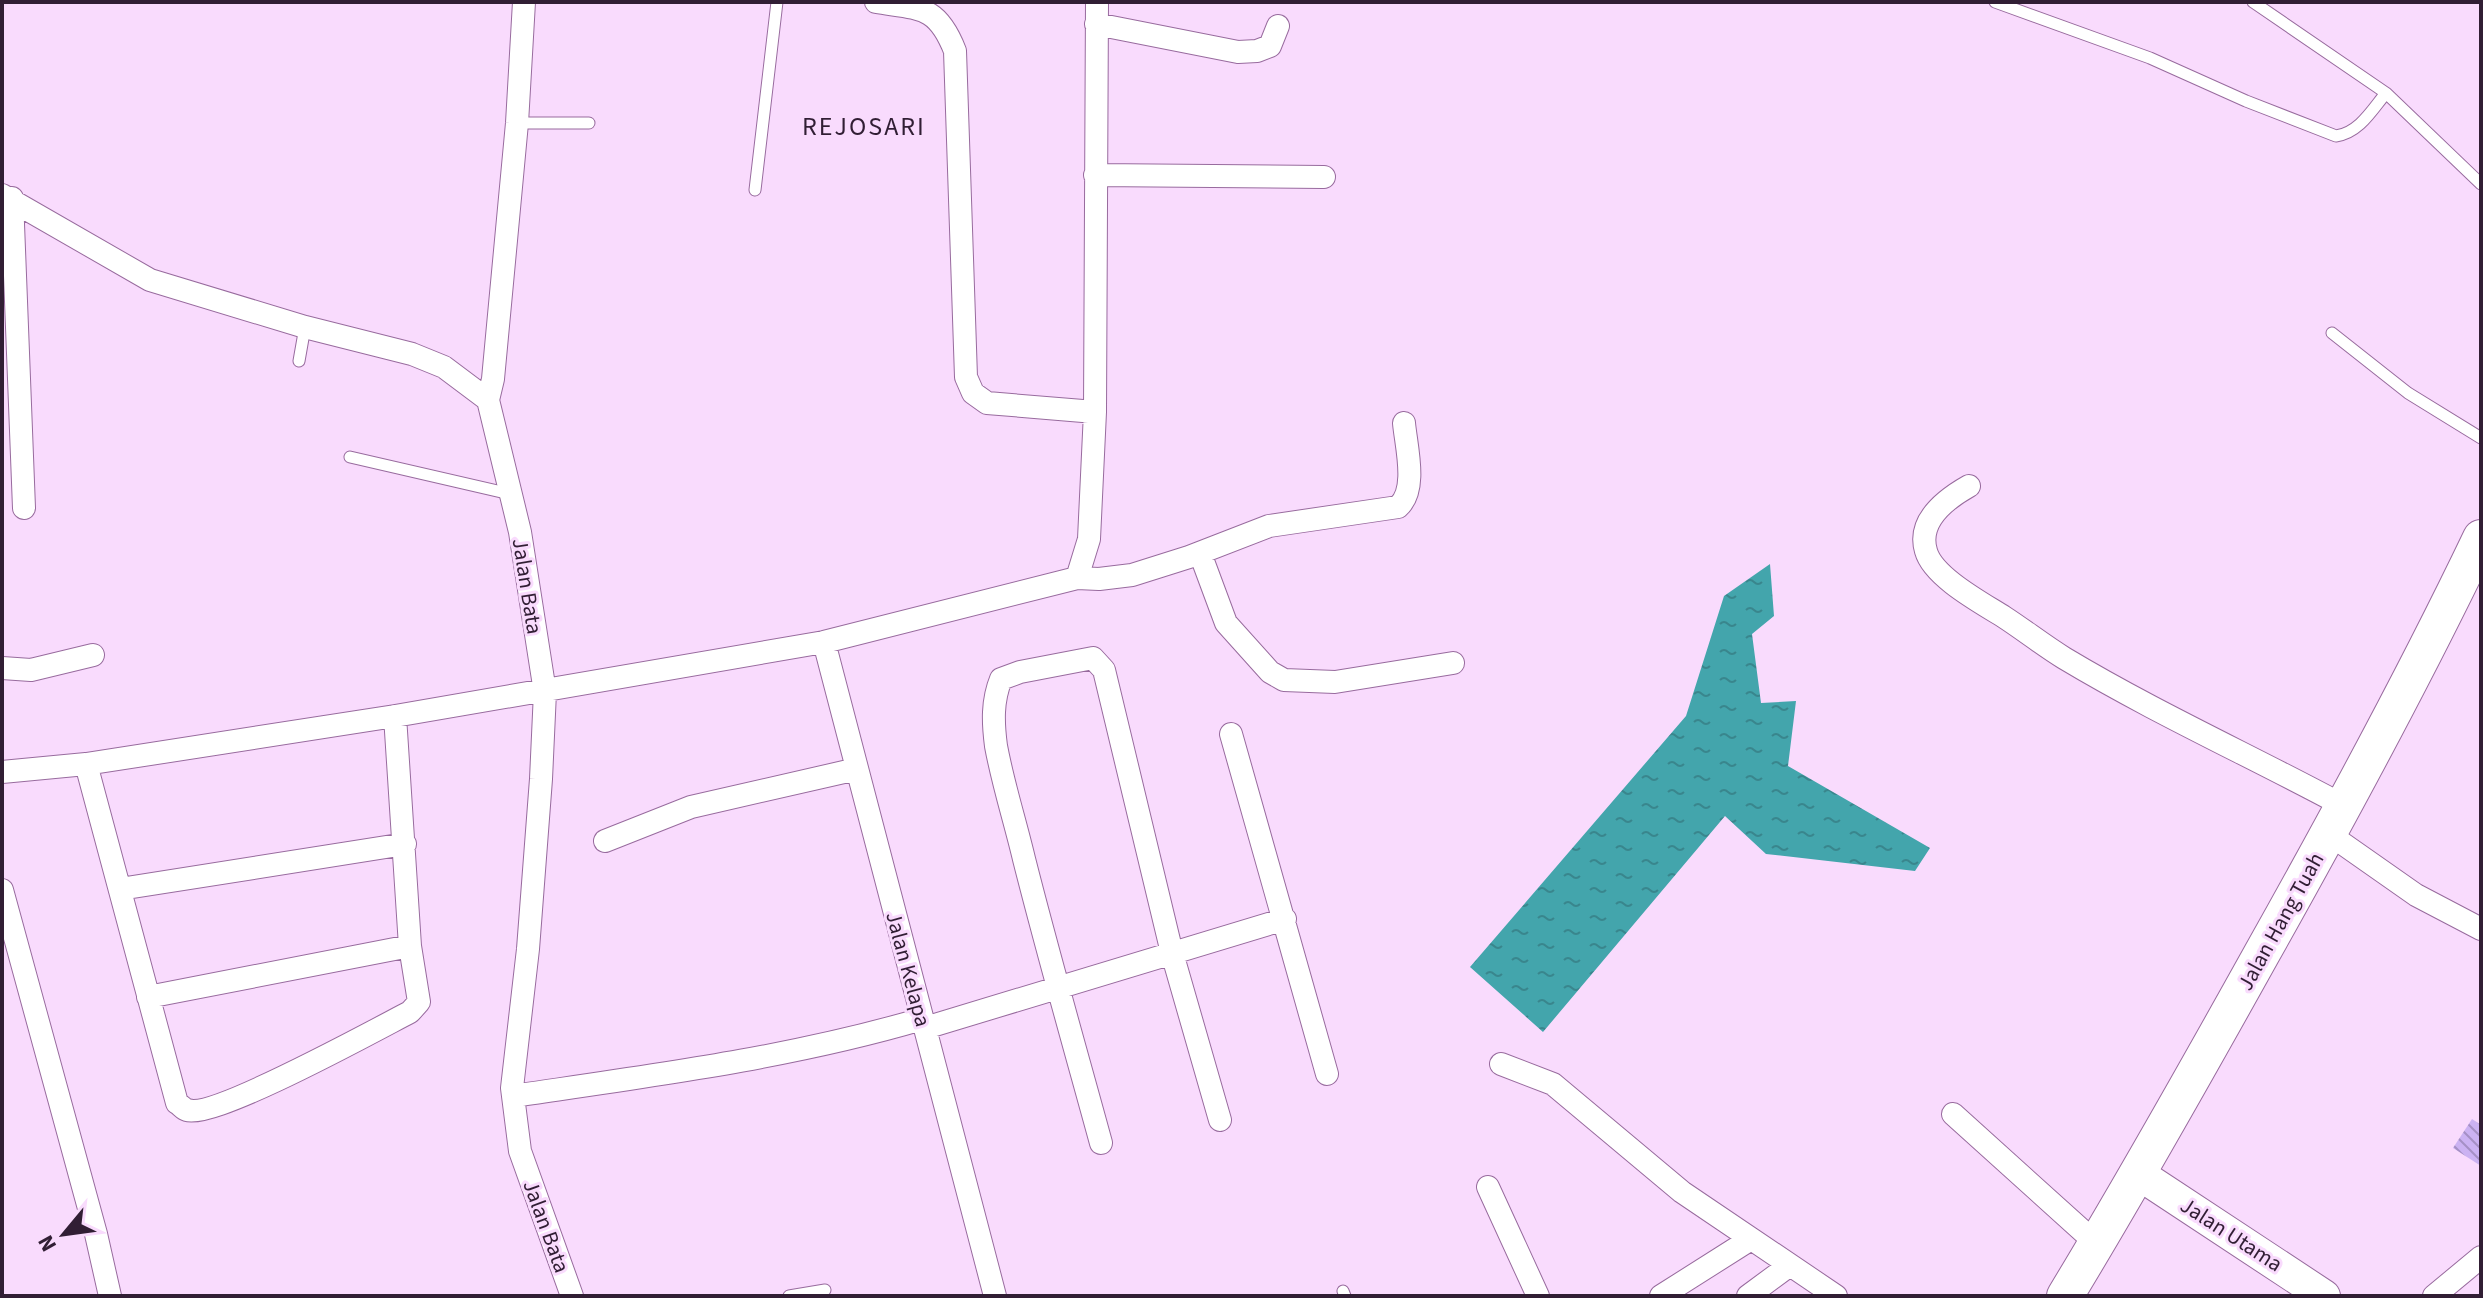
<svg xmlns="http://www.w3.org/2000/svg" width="2483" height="1298" font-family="'Source Sans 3',sans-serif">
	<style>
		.water { fill: url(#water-ripples) }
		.building { fill: url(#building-back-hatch) }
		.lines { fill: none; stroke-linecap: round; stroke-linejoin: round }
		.lane-casing { stroke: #986b9e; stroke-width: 13 }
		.street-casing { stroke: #986b9e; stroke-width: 24 }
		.secondary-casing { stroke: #986b9e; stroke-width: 34 }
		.primary-casing { stroke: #986b9e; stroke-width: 38 }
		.lane { stroke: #fff; stroke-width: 11 }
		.street { stroke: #fff; stroke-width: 22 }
		.secondary { stroke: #fff; stroke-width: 32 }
		.primary { stroke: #fff; stroke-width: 36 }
		.labels { text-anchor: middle; stroke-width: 6; stroke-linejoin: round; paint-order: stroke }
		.street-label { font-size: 22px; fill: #311e34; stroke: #f9dbfd }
		.quarter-label { font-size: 26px; letter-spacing: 2px; fill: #311e34; stroke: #f9dbfd }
	</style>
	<defs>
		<pattern id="water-ripples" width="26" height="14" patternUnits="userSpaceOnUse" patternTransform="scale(2)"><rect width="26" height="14" fill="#43a5ac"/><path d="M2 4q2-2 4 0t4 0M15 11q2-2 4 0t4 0" fill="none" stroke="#39868d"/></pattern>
		<pattern id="building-back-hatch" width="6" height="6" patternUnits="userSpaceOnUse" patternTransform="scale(2)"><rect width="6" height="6" fill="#cbb2f2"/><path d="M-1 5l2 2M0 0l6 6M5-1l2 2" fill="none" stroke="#a590c5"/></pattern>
	</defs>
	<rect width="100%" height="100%" fill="#f9dbfd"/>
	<path class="water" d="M1770,564L1774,616L1752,634L1761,703L1796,701L1788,766L1930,848L1915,871L1766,854L1725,816L1543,1032L1470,967L1686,716L1724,596Z"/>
	<path class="building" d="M2472,1119L2481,1125V1166L2453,1148Z"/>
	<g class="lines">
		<g class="lane-casing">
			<path id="lane" d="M1995,2L2150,58L2246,101L2336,136C2359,133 2372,110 2386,93
				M2253,2L2386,93L2481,184
				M517,123H589
				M755,190L777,2
				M2332,333L2408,393L2481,438
				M299,361L305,327
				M350,457L510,494
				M1343,1291L1345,1296
				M789,1296L825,1290"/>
		</g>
		<g class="street-casing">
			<path id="street" d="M876,2C920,9 937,5 955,51L966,377L973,393L987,403L1095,412
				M1096,24L1238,52L1257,51L1270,46L1278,26
				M1095,175L1324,177
				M2,195L150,280L305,327L412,354L444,367L488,400L520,532L545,692L541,779L528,949L512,1088L520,1151L572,1296
				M12,198L24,508
				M488,400L493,379L517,123L524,2
				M1969,486C1946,499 1917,521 1926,551C1933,577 1982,603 2004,617C2024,630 2043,645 2064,658C2154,712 2251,756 2344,806
				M1200,553L1226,623L1270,672L1284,680L1335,682L1453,663
				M1077,578L1099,579L1132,575L1189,557L1269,526L1398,507C1418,490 1406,446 1404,423
				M824,642L995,1296
				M2,668L31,670L93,655
				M1231,734L1327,1074
				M86,764L177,1103C181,1105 183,1109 187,1110C214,1119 377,1029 410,1012L419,1002L410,946L395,716
				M2,772L86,764L395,716L824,642L1077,578L1089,539L1095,412L1097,2
				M2329,834L2416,895L2481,929
				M605,841L691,807L857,769
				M120,889L405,844
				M2,890L96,1234L110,1296
				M148,997L410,946
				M925,1028L1285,919
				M1501,1064L1553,1084L1682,1192L1836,1296
				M513,1096C649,1076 790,1058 922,1019
				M1953,1114L2097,1244
				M1101,1143C1075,1048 1048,954 1024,859C1015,821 1003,784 996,746C993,723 992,701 1001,679L1020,672L1093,658L1104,670L1172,953L1220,1120
				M1488,1187L1538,1296
				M1661,1296L1751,1239
				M1748,1296L1790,1265
				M2434,1296L2481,1257"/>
		</g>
		<g class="secondary-casing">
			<path id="secondary" d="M2139,1174L2324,1296"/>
		</g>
		<g class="primary-casing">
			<path id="primary" d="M2065,1296C2133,1184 2197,1070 2261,955C2338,818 2413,680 2481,538"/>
		</g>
		<use href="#lane" class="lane"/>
		<use href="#street" class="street"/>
		<use href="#secondary" class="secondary"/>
		<use href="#primary" class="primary"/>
	</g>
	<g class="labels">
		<g class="street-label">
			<text transform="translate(528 586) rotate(81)" y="8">Jalan Bata</text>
			<text transform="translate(2280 921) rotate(-61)" y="8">Jalan Hang Tuah</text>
			<text transform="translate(909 969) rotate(75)" y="8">Jalan Kelapa</text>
			<text transform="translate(547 1226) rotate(70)" y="8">Jalan Bata</text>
			<text transform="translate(2232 1234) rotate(33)" y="8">Jalan Utama</text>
		</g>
		<g class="quarter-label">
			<text x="864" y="135">REJOSARI</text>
		</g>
	</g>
	<rect width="2483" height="1298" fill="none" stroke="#311e34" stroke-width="8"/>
	<g transform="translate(64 1234) rotate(241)" stroke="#f9dbfd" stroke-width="6" paint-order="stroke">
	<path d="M0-6L14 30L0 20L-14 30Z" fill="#311e34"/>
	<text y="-12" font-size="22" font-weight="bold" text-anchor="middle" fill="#311e34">N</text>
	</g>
</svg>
